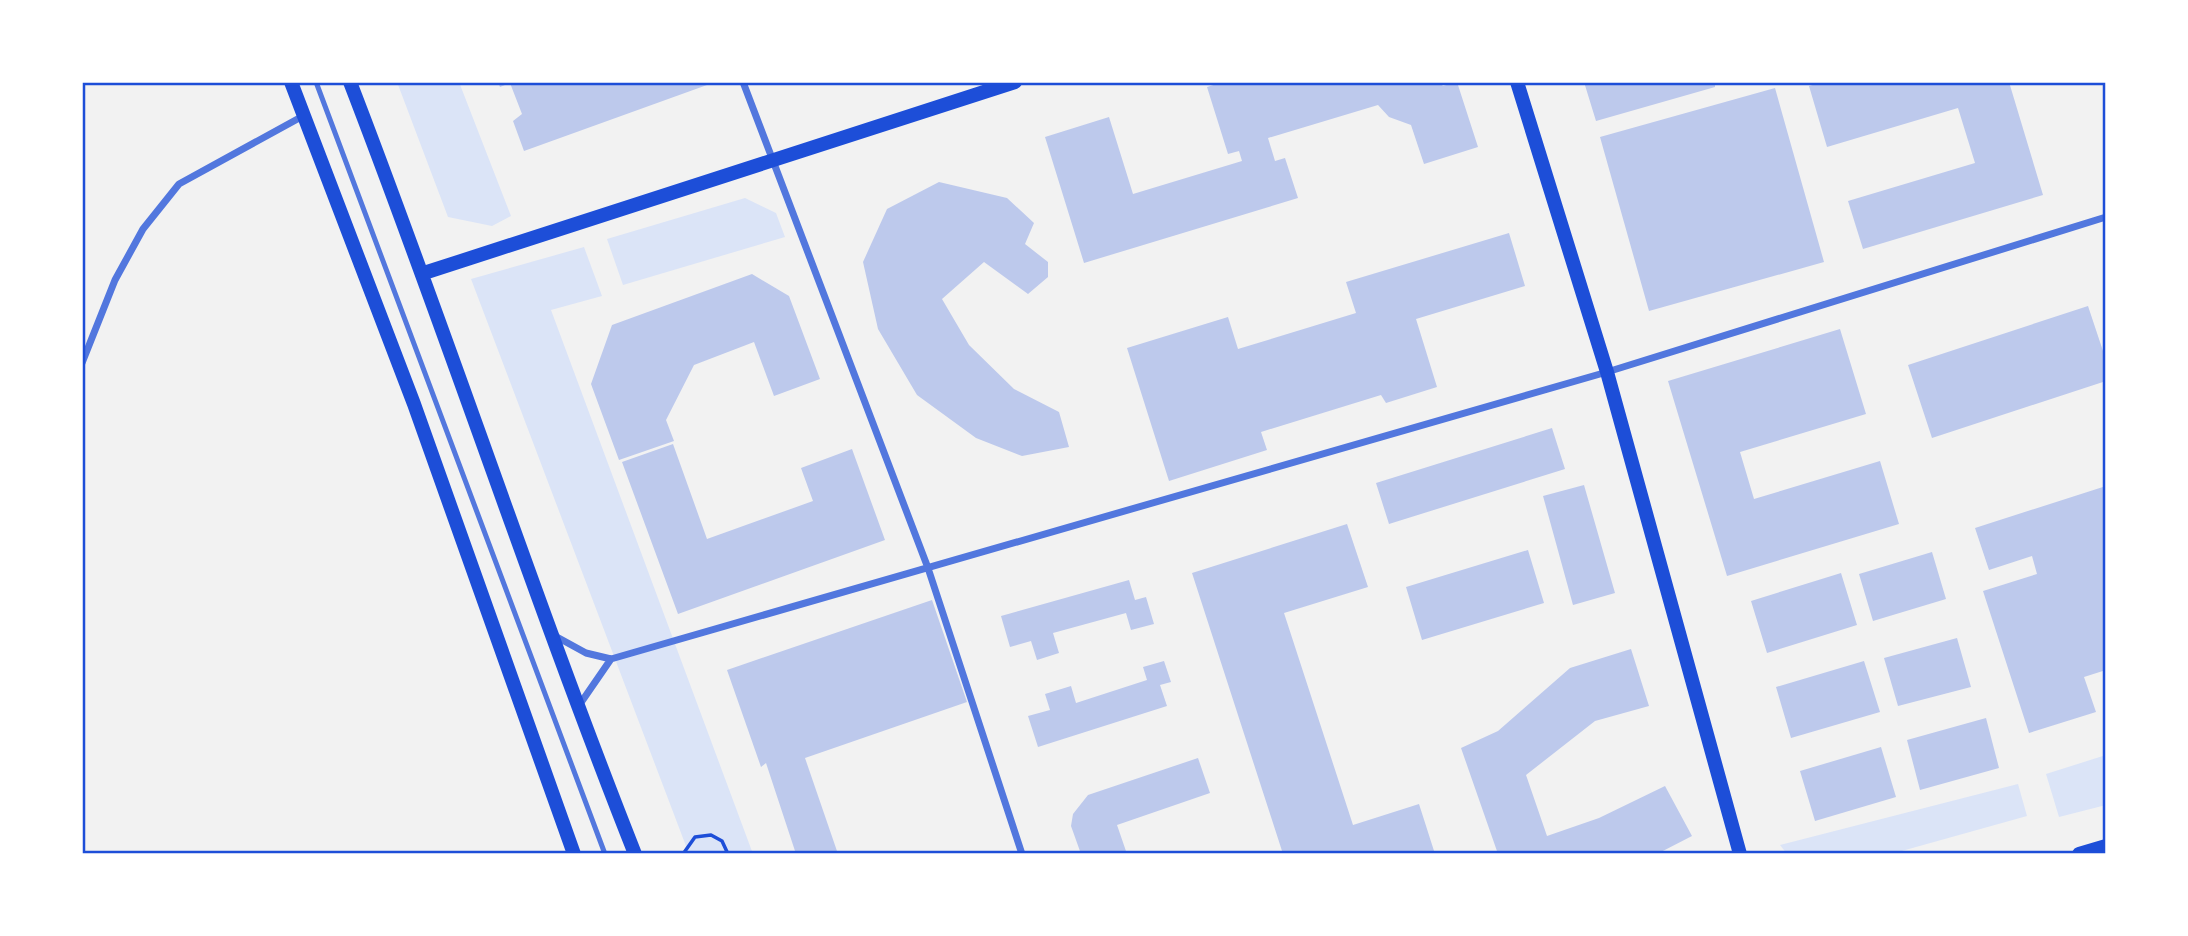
<svg xmlns="http://www.w3.org/2000/svg" width="2188" height="936" font-family="'Source Sans 3',sans-serif">
	<style>
		.green { fill: #dbe4f7 }
		.building { fill: #bdc9ec }
		.lines { fill: none; stroke-linecap: round; stroke-linejoin: round }
		.path { stroke: #1d4ed8; stroke-width: 3.5 }
		.service { stroke: #5277de; stroke-width: 5 }
		.minor { stroke: #5277de; stroke-width: 7 }
		.secondary { stroke: #1d4ed8; stroke-width: 14 }
		.neatline { fill: none; stroke: #1d4ed8; stroke-width: 2.5 }
	</style>
	<rect width="100%" height="100%" fill="#f2f2f2"/>
	<path class="green" d="M397,82H459L511,216L492,226L448,217Z
		M745,198L776,213L785,237L623,285L607,239Z
		M584,247L602,296L551,310L753,854H689L471,279Z
		M2106,755V805L2059,817L2046,774Z
		M2018,784L2027,816L1891,854H1787L1780,845Z"/>
	<path class="building" d="M498,82H706L707,85L524,151L513,121L522,114L510,83L500,87Z
		M1223,82H1439L1443,86L1457,82L1478,147L1424,164L1411,125L1389,117L1378,105L1268,138L1275,161L1285,158L1298,198L1084,263L1045,137L1109,117L1133,194L1242,161L1239,151L1228,154L1207,87Z
		M1584,82H1715V87L1596,121Z
		M1823,82H2009L2043,195L1863,249L1848,201L1975,163L1958,108L1827,147L1809,86Z
		M1775,88L1824,262L1649,311L1600,137Z
		M939,182L1007,198L1034,223L1025,244L1048,262V277L1028,294L984,262L942,299L969,345L1014,389L1059,412L1069,447L1022,456L976,438L917,395L878,329L863,262L887,209Z
		M1509,233L1525,286L1416,319L1437,387L1386,403L1381,395L1261,432L1267,450L1169,481L1127,348L1228,317L1238,349L1356,313L1346,282Z
		M752,274L789,296L820,379L774,396L754,342L694,365L666,420L674,441L619,460L591,384L612,325Z
		M2088,306L2106,360V381L1932,438L1908,365Z
		M1840,329L1866,414L1740,452L1754,499L1880,461L1899,524L1727,576L1668,381Z
		M1552,428L1565,469L1389,524L1376,483Z
		M673,444L707,539L813,501L801,468L852,449L885,540L678,614L622,462Z
		M1584,485L1615,593L1573,605L1543,496Z
		M2106,486V670L2084,677L2096,712L2029,733L1983,591L2037,574L2032,556L1989,570L1975,528Z
		M1347,524L1368,587L1284,613L1353,825L1419,804L1435,854H1283L1192,573Z
		M1528,550L1544,603L1422,640L1406,587Z
		M1932,552L1946,599L1873,621L1859,574Z
		M1841,573L1857,625L1767,653L1751,601Z
		M1129,580L1135,600L1146,597L1154,624L1131,630L1126,613L1053,633L1059,653L1037,660L1031,641L1010,647L1001,616Z
		M932,600L967,702L805,758L838,854H796L766,763L761,767L727,670Z
		M1957,638L1971,687L1898,706L1884,658Z
		M1631,649L1649,706L1595,721L1526,775L1547,836L1599,818L1665,786L1692,836L1657,854H1498L1461,748L1498,731L1570,668Z
		M1164,661L1171,682L1160,685L1167,706L1038,747L1028,716L1050,710L1045,694L1071,686L1076,703L1147,680L1143,667Z
		M1864,661L1880,712L1791,738L1776,687Z
		M1986,718L1999,768L1920,790L1907,740Z
		M1881,747L1896,797L1815,821L1800,771Z
		M1198,758L1210,793L1117,825L1127,854H1081L1071,826L1073,814L1088,795Z"/>
	<g class="lines">
		<path class="path" d="M683,854L695,837L711,835L722,841L728,854"/>
		<path class="service" d="M316,82L605,854"/>
		<path class="minor" d="M743,82L928,568L1022,854
			M82,363L115,280L143,229L179,184L303,116
			M555,636L586,653L611,659L1607,372L2106,217
			M580,704L611,659"/>
		<path class="secondary" d="M291,82L414,404L574,854
			M350,82C449,338 534,599 635,854
			M1517,82L1607,372L1740,854
			M424,273L1015,82
			M2079,854L2106,846"/>
	</g>
	<rect width="2188" height="936" fill="none" stroke="#ffffff" stroke-width="168"/>
	<rect x="84" y="84" width="2020" height="768" class="neatline"/>
</svg>
